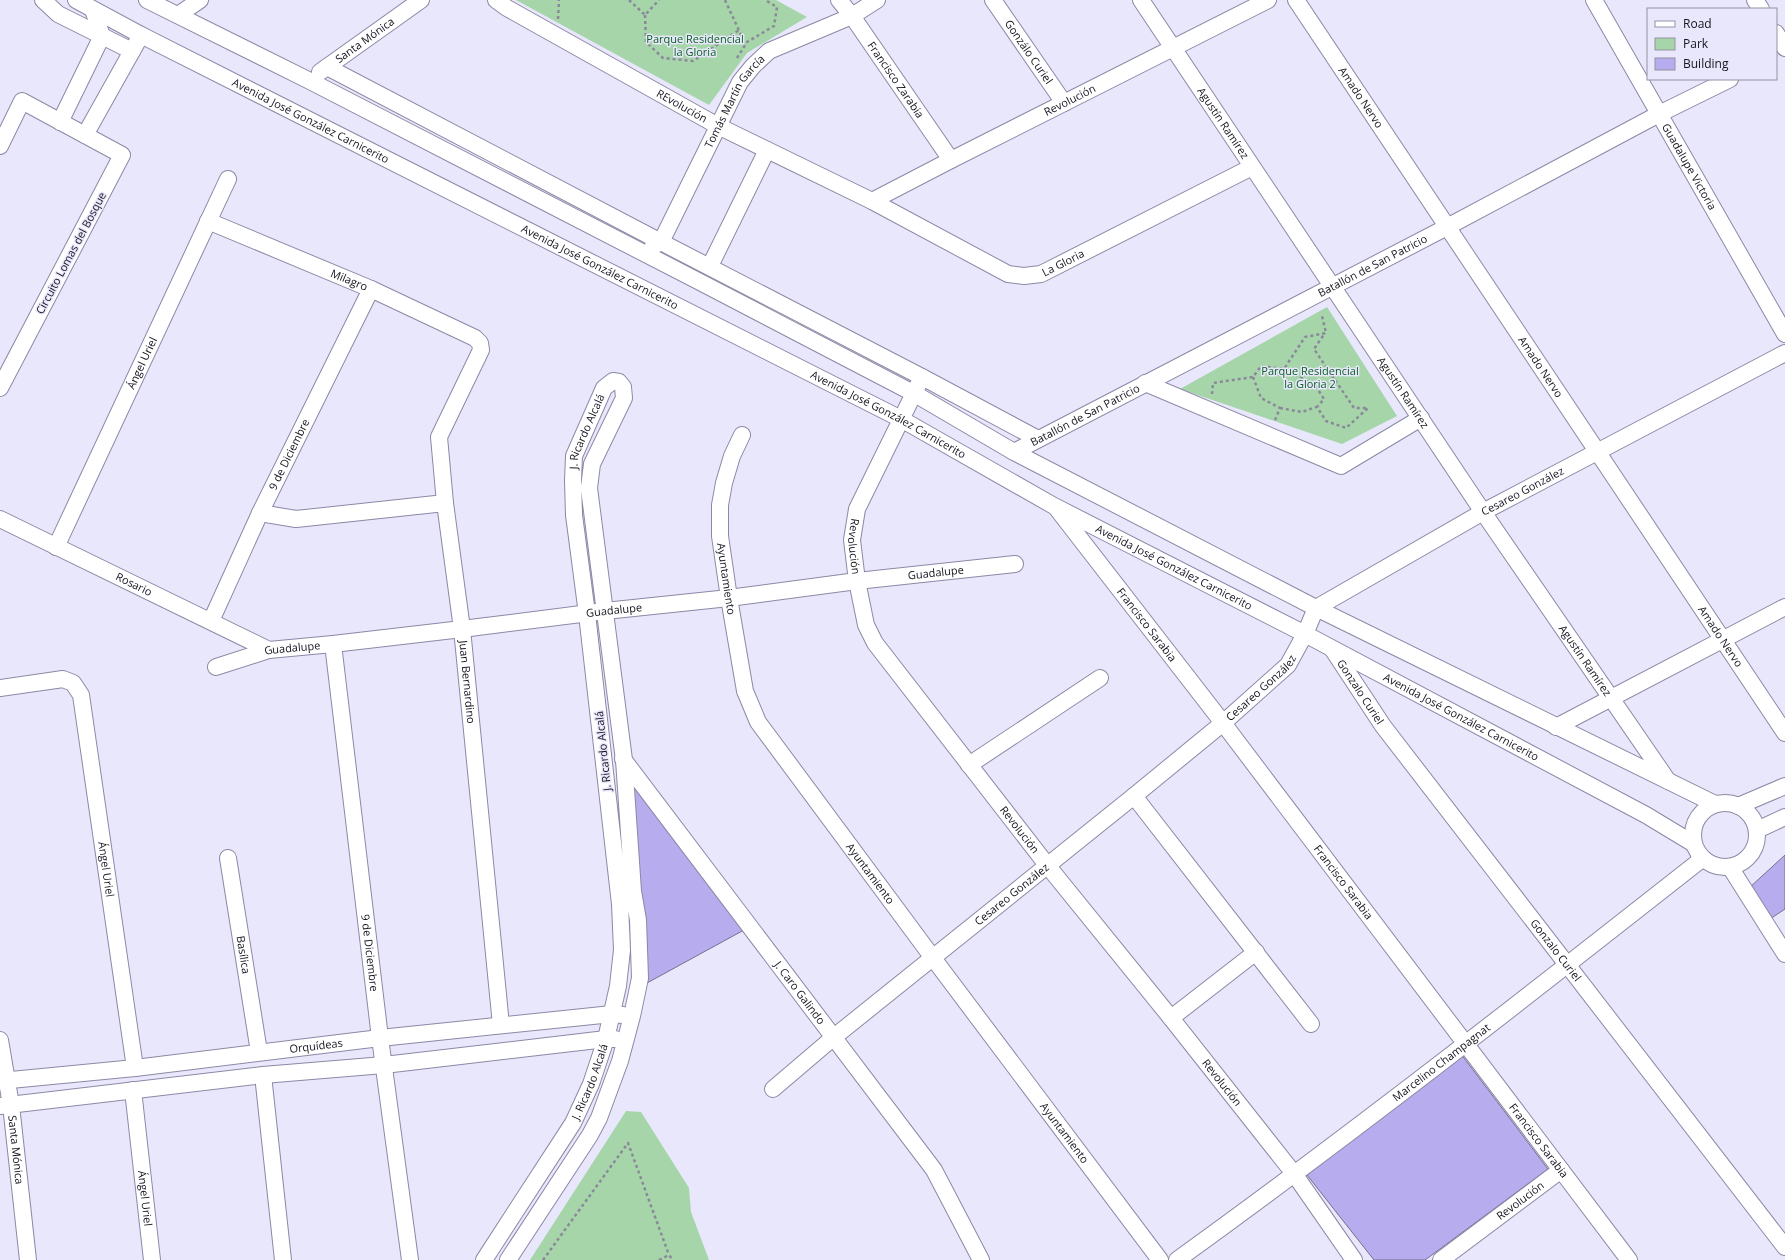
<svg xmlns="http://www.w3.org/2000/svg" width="1785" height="1260" font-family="'Open Sans',sans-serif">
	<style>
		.green { fill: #a5d5a9 }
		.building { fill: #b6acee; stroke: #75718e }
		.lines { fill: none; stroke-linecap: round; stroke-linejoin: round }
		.minor-casing { stroke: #8c88a6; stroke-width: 18 }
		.path { stroke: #8b8999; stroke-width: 2.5; stroke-dasharray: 3 3; stroke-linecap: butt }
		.minor { stroke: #fff; stroke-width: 16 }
		.labels { text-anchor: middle; stroke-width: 3; stroke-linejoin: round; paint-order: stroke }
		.park-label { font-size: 11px; fill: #086021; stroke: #e9e7fb }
		.street-label { font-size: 11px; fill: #15131e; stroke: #e9e7fb }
	</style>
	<rect width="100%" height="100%" fill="#e9e7fb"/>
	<path class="green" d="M516,0H776L807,17L747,53L709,105Z
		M1327,307L1397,416L1342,444L1180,389Z
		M626,1111L641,1112L689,1188L691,1212L709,1260H530Z"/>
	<path class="building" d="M628,768L744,930L647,983Z
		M1785,855V909L1770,919L1749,888Z
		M1461,1054L1548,1169L1425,1260H1374L1307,1175Z"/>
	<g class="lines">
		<g class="minor-casing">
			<g id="minor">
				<path d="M43,0L58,14L132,51"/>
				<path id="s1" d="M76,0L141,35L901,419L1054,506L1305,634L1646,815L1694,844"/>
				<path d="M147,0L310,81L700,282L915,394L1014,452L1316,608L1715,804"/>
				<path id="s2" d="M496,0L507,8L718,126L872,201L1008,274L1024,276L1041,274L1252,167"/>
				<path id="s3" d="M839,0L852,16L951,160"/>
				<path id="s4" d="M993,0L1064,103"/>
				<path id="s5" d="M1141,0L1483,512L1668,781"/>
				<path id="s6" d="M1296,0L1785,733"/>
				<path id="s7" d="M1594,0L1785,334"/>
				<path d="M1755,0L1761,9"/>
				<path d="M178,15L200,0"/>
				<path d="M1776,33L1785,48"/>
				<path d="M327,67L661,242L922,377L1038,439"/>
				<path id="s8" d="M320,72L421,0"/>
				<path d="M60,122L102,36L93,10"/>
				<path d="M85,135L141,35"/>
				<path d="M0,146L22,101L122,155L0,388"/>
				<path id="s9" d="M872,201L951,160L1268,0"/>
				<path id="s10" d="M208,221L371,289L475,338L480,343L481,350L439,437L445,503L462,629L501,1025"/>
				<path id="s11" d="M653,246L661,242L740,82L753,66L769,51L852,16L877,0"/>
				<path d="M710,266L767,150"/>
				<path id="s12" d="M922,377L857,509L852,540L857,581L866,625L875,643L1047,865L1171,1018L1295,1175L1354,1260"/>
				<path d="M1145,383L1341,466L1421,418"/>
				<path id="s13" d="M742,435L732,456L724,483L720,505V536L729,598L745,691L758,722L933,958L1160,1260"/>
				<path id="s14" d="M1014,452L1447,227L1659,114L1730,79"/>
				<path id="s15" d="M1058,510L1223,723L1629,1260"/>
				<path d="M260,513L296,519L445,503"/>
				<path id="s16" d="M0,519L269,650"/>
				<path id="s17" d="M56,547L228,179"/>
				<path id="s18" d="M211,621L260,513L371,289"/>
				<path id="s19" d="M333,644L380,1038L410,1260"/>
				<path id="s20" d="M1333,650L1383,726L1785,1247"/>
				<path id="s21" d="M216,667L269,650L333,644L462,629L605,611L729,598L857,581L1015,564"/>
				<path id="s22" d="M0,688L63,679L73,683L81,695L135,1068"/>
				<path d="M1556,727L1785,607"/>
				<path id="s23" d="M623,759L934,1170L981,1260"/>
				<path d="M969,765L1100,678"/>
				<path d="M1134,796L1311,1024"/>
				<circle cx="1725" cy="835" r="32"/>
				<path d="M1738,806L1785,786"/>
				<path d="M1757,830L1785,817"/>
				<path id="s24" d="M228,858L259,1052"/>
				<path d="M1730,867L1785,954"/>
				<path d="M1171,1018L1256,952"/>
				<path id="s25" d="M0,1040L11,1105L28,1260"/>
				<path d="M263,1075L283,1260"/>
				<path id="s26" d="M0,1081L135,1068L380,1038L612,1014L623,1015"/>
				<path id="s27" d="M773,1089L834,1037L1134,796L1223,723L1288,665L1305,634L1316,608L1483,512L1785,353"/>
				<path id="s28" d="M133,1090L152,1260"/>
				<path d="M0,1106L263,1075L384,1065L606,1039H615"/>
				<path id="s29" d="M484,1260L573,1123L591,1084L606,1039L618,986L622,950L620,904L587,614L574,515L573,480L574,456L604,388L613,381L619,382L623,387L624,398L592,464L589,488L624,760L633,891L638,920L640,978L632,1016L620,1061L599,1118L590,1135L508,1260"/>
				<path id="s30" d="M1177,1260C1356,1131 1529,995 1702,859"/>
				<path id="s31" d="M1441,1260L1561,1170"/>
			</g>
		</g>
		<path class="path" d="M629,0L645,15L659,0
			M725,0L742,37
			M645,15L646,42L663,58L693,61L739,30
			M558,19L559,0
			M737,58L747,42L774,26L777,7L765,0
			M1284,369L1315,385L1324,399L1317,407L1326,421L1346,428L1368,408H1354L1314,349L1325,333
			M1253,377L1261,398L1280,408L1275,420
			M1212,394L1213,383L1253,377L1261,366L1284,369L1305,337L1326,333L1322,316
			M1280,408L1302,412L1316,407
			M543,1260L628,1143L669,1255
			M659,1260L669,1255L673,1260"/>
		<use href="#minor" class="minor"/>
	</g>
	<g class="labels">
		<g class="park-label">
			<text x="695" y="43">Parque Residencial<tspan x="695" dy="13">la Gloria</tspan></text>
			<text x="1310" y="375">Parque Residencial<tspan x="1310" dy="13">la Gloria 2</tspan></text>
		</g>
		<g class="street-label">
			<text dy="4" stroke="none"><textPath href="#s8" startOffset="55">Santa Mónica</textPath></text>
			<text dy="4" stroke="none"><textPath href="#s4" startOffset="63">Gonzálo Curiel</textPath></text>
			<text dy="4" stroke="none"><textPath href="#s3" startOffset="98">Francisco Zarabia</textPath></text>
			<text dy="4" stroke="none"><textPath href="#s6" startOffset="117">Amado Nervo</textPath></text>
			<text dy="4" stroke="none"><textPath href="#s9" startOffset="222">Revolución</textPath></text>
			<text dy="4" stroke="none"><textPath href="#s11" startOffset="168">Tomás Martín García</textPath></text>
			<text dy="4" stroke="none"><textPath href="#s2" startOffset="214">REvolución</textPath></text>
			<text dy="4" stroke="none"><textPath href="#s1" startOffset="264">Avenida José González Carnicerito</textPath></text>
			<text dy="4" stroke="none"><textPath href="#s5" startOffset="148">Agustín Ramírez</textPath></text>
			<text dy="4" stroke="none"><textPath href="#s7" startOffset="192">Guadalupe Victoria</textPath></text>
			<text transform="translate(71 253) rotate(-62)" y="4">Circuito Lomas del Bosque</text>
			<text dy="4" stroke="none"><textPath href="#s2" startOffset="639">La Gloria</textPath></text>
			<text dy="4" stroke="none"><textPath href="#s14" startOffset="404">Batallón de San Patricio</textPath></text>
			<text dy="4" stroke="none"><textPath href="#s1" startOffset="588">Avenida José González Carnicerito</textPath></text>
			<text dy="4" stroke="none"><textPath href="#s10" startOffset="153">Milagro</textPath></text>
			<text dy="4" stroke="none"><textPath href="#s17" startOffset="203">Ángel Uriel</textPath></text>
			<text dy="4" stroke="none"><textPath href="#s6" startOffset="441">Amado Nervo</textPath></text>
			<text dy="4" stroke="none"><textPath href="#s5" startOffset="472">Agustín Ramírez</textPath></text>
			<text dy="4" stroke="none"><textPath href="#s1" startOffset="912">Avenida José González Carnicerito</textPath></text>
			<text dy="4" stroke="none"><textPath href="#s14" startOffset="80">Batallón de San Patricio</textPath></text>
			<text dy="4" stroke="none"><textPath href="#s29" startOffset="868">J. Ricardo Alcalá</textPath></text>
			<text dy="4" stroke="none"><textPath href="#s18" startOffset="184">9 de Diciembre</textPath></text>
			<text dy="4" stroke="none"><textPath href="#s27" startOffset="968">Cesareo González</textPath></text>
			<text dy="4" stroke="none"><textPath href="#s12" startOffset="185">Revolución</textPath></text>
			<text dy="4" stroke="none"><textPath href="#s1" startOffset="1236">Avenida José González Carnicerito</textPath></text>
			<text dy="4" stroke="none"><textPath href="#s21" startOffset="727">Guadalupe</textPath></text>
			<text dy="4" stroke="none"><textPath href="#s13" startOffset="148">Ayuntamiento</textPath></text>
			<text dy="4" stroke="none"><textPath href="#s16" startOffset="149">Rosario</textPath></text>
			<text dy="4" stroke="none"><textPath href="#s21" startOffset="403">Guadalupe</textPath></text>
			<text dy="4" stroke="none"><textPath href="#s15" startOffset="145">Francisco Sarabia</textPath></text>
			<text dy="4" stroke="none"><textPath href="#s6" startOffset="765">Amado Nervo</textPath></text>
			<text dy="4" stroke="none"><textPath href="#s21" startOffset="79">Guadalupe</textPath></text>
			<text dy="4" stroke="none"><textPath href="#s5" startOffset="796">Agustín Ramírez</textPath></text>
			<text dy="4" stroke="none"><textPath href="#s10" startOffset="649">Juan Bernardino</textPath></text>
			<text dy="4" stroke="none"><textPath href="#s27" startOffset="632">Cesareo González</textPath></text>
			<text dy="4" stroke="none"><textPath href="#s20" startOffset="50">Gonzalo Curiel</textPath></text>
			<text dy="4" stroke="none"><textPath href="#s1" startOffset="1560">Avenida José González Carnicerito</textPath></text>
			<text transform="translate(603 751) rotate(-96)" y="4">J. Ricardo Alcalá</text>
			<text dy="4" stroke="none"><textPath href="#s12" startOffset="521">Revolución</textPath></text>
			<text dy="4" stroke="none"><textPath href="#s22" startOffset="265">Ángel Uriel</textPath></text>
			<text dy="4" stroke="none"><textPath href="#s13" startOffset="484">Ayuntamiento</textPath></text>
			<text dy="4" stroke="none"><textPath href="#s15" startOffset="469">Francisco Sarabia</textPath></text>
			<text dy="4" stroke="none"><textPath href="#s27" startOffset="308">Cesareo González</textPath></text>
			<text dy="4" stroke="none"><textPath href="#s20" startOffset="374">Gonzalo Curiel</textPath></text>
			<text dy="4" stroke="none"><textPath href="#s19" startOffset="311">9 de Diciembre</textPath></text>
			<text dy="4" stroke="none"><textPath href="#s24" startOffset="98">Basílica</textPath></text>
			<text dy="4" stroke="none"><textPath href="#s23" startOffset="293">J. Caro Galindo</textPath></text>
			<text dy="4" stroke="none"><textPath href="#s26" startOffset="318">Orquídeas</textPath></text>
			<text dy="4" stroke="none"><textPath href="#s30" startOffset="330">Marcelino Champagnat</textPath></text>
			<text dy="4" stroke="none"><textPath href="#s29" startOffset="208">J. Ricardo Alcalá</textPath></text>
			<text dy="4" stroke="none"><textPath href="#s12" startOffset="845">Revolución</textPath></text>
			<text dy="4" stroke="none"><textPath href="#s13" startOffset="808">Ayuntamiento</textPath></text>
			<text dy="4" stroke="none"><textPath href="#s15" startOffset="793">Francisco Sarabia</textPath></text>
			<text dy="4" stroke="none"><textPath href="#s25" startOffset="111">Santa Mónica</textPath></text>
			<text dy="4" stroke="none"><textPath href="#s28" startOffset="109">Ángel Uriel</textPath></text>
			<text dy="4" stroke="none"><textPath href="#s31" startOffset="99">Revolución</textPath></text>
		</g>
	</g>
	<rect x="1647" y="8" width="130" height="72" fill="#e9e7fb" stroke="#9492a3"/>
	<rect x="1655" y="21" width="20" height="6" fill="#ffffff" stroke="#9492a3"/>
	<text x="1683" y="28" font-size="12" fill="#15131e">Road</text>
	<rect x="1655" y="38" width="20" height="12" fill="#a5d5a9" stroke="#9492a3"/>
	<text x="1683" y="48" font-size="12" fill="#15131e">Park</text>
	<rect x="1655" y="58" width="20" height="12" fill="#b6acee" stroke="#9492a3"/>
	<text x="1683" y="68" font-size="12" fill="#15131e">Building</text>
</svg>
